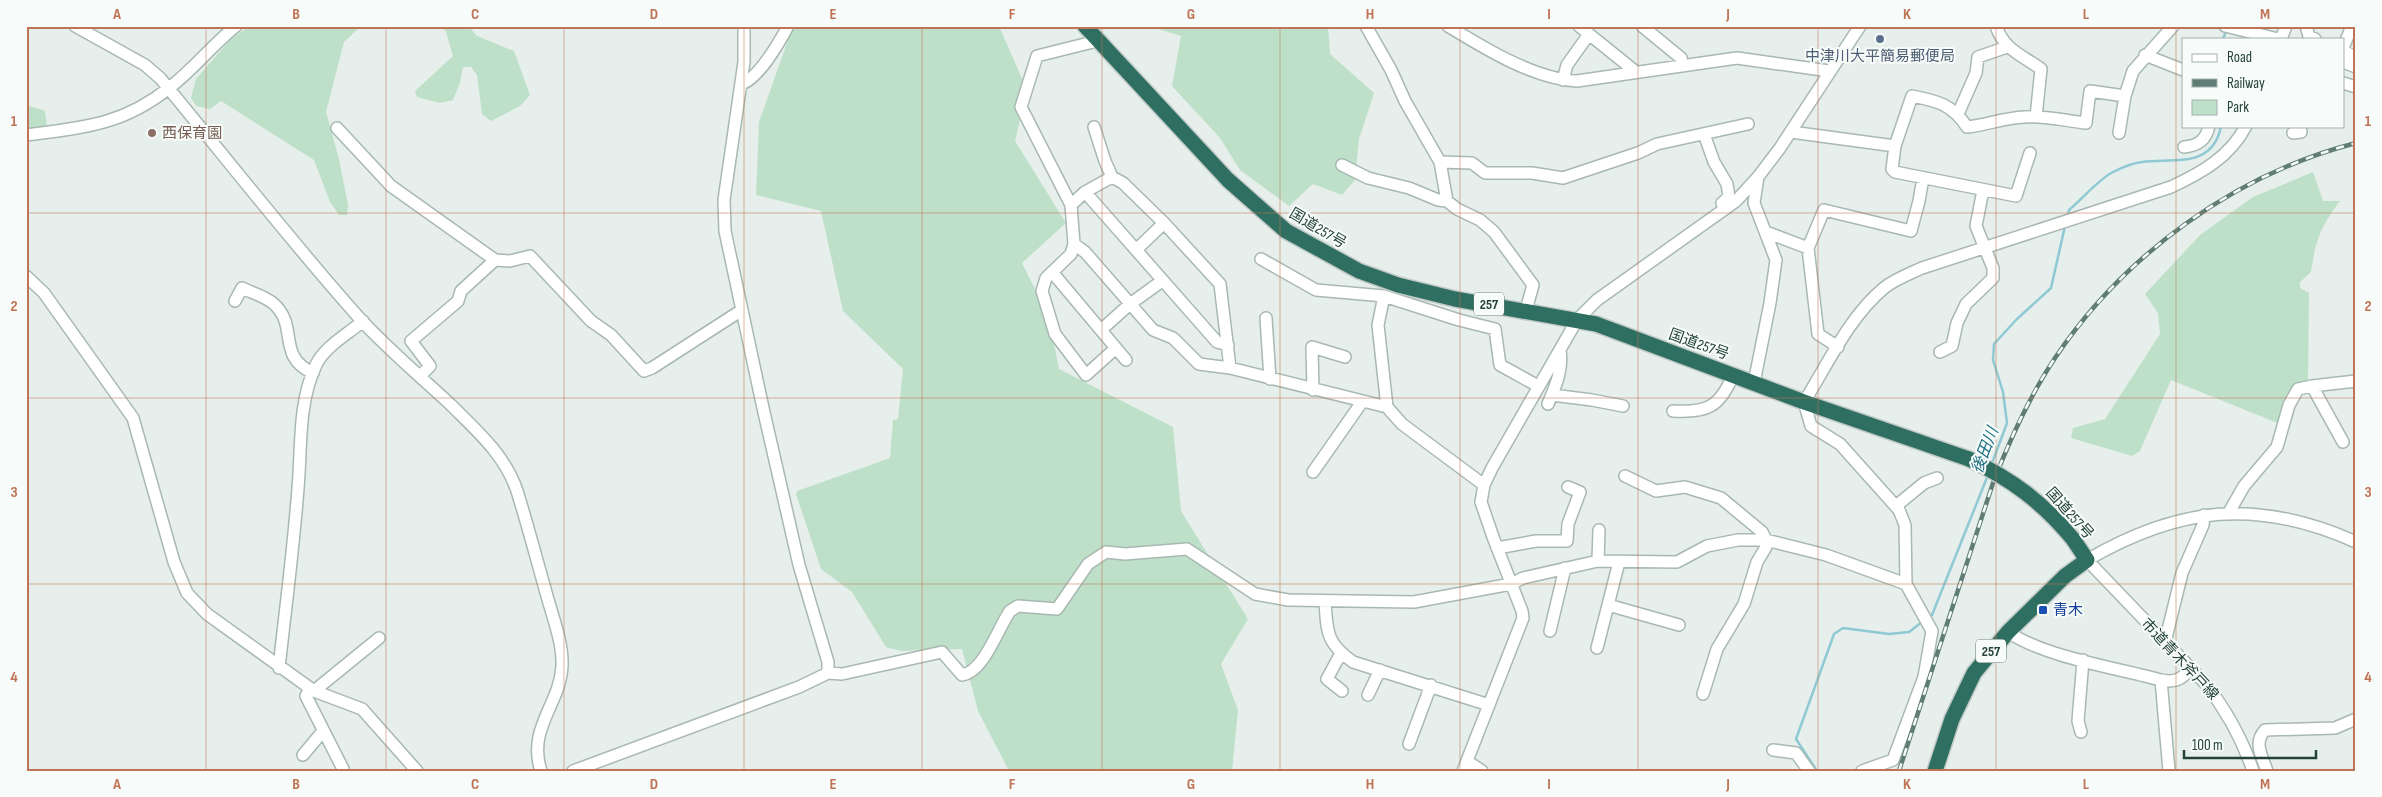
<svg xmlns="http://www.w3.org/2000/svg" width="2382" height="797" font-family="'Sofia Sans Condensed','Noto Sans JP',sans-serif">
	<style>
		.green { fill: #bfe0c8 }
		.lines { fill: none; stroke-linecap: round; stroke-linejoin: round }
		.stream { stroke: #8ec9d4; stroke-width: 2.5 }
		.minor-casing { stroke: #a8b8b2; stroke-width: 14 }
		.highway-casing { stroke: #c2cac8; stroke-width: 18 }
		.minor { stroke: #fff; stroke-width: 11 }
		.highway { stroke: #2f6f62; stroke-width: 15 }
		.rail-casing { stroke: #5f7d75; stroke-width: 4.5 }
		.rail { stroke: #f7fbf9; stroke-width: 2.5; stroke-dasharray: 8; stroke-linecap: butt }
		.highway-bridge-casing { stroke: #c2cac8; stroke-width: 18; stroke-linecap: butt }
		.highway-bridge { stroke: #2f6f62; stroke-width: 15 }
		.grid { fill: none; stroke: #c07456; stroke-width: 1; stroke-opacity: 0.55 }
		.service-dot { fill: #5c6f8a; stroke: #f7fbf9; stroke-width: 2 }
		.education-dot { fill: #8d6e63; stroke: #f7fbf9; stroke-width: 2 }
		.transit-dot { fill: #1a4fb4; stroke: #f7fbf9; stroke-width: 2 }
		.labels { text-anchor: middle; stroke-width: 4; stroke-linejoin: round; paint-order: stroke }
		.shield { fill: #f7fbf9; stroke: #637a73; stroke-width: 1 }
		.shield-label { font-size: 14px; font-weight: bold; fill: #24423a }
		.service-label { font-size: 15px; fill: #4e5e75; stroke: #f7fbf9 }
		.education-label { font-size: 15px; fill: #785e54; stroke: #f7fbf9; text-anchor: start }
		.street-label { font-size: 15px; fill: #24423a; stroke: #f7fbf9 }
		.transit-label { font-size: 15px; fill: #164399; stroke: #f7fbf9; text-anchor: start }
		.water-label { font-size: 16px; font-style: italic; fill: #1c6f80; stroke: #f7fbf9 }
		.neatline { fill: none; stroke: #c07456; stroke-width: 2 }
		.grid-label { font-size: 16px; text-anchor: middle; font-weight: bold; fill: #c07456 }
	</style>
	<rect width="100%" height="100%" fill="#e6efeb"/>
	<path class="green" d="M249,26H361L344,42L326,112L339,159L348,205L347,215H339L330,202L314,160L221,101L210,109L196,106L191,98L196,79L230,40Z
		M442,26H468L477,36L514,51L530,95L520,106L491,121L482,114L477,75L471,67H463L460,83L453,100L440,103L417,97L415,91L453,56L446,32Z
		M793,26H999L1027,90L1015,141L1066,223L1022,263L1049,317L1059,369L1173,427L1181,511L1248,619L1221,664L1238,710L1232,771H1009L978,711L962,649L901,651L886,647L852,592L821,569L796,494L797,491L890,458L893,420L898,419L903,369L843,311L821,211L756,195L759,122Z
		M1149,26H1328L1330,54L1374,93L1359,139L1355,180L1342,195L1313,184L1289,206L1240,170L1220,138L1172,86L1181,36Z
		M26,105L45,111L47,128H26Z
		M2313,172L2323,201H2340C2320,228 2316,239 2311,272L2300,282V288L2309,293L2308,381L2296,384L2280,424L2171,380L2140,451L2132,456L2071,438L2073,428L2105,419L2160,334L2158,313L2145,294L2200,235L2253,197Z"/>
	<g class="lines">
		<path class="stream" d="M2223,39L2226,31
			M2068,216L2069,210C2081,200 2099,179 2113,172C2121,168 2133,163 2142,162C2173,158 2213,169 2221,126
			M1991,466L2007,423L2003,392L1993,360L1994,344L2017,319L2051,288L2065,226
			M1928,617L1932,615L1988,475
			M1817,771L1796,739L1834,634L1843,628L1889,634L1909,632L1922,622"/>
		<g class="minor-casing">
			<path id="minor" d="M75,26L145,65L160,78C227,159 292,243 362,321C390,351 421,377 451,405C477,431 505,455 517,491C528,526 537,561 547,596C553,618 563,643 562,666C560,705 527,728 541,771
				M744,26V62L724,200L725,231L763,408L799,565L828,662V673
				M1366,26L1391,70L1405,101L1440,162L1447,201L1457,209L1480,220L1494,232L1533,285L1526,310
				M1448,26C1484,48 1534,79 1577,81L1737,58L1829,71
				M1579,26L1636,72
				M1642,26L1681,58L1683,66
				M1996,26C2004,50 2022,55 2041,69L2036,117
				M2225,26L2278,39
				M2306,26L2309,36L2315,39
				M2281,39L2286,26
				M1097,41L1037,56L1021,107L1071,205L1074,244L1071,254L1046,278L1042,291L1055,334L1086,375L1116,348
				M2343,48L2352,26
				M2343,51L2356,57
				M2145,55L2183,70
				M2343,62L2356,67
				M1563,80L1567,65L1589,34
				M2343,83L2356,87
				M741,84C758,79 779,43 788,26
				M1958,114L1976,73L1978,57L2007,47
				M1094,127L1105,161L1112,177
				M337,128L391,186L495,260L510,261L530,256L591,321L611,335L644,371L652,368L742,310
				M1791,132L1895,146L1892,169L1895,172L2016,196L2030,153
				M2119,133L2125,96L2133,71L2173,26
				M2293,133L2301,132L2300,126
				M1704,134L1714,162L1727,184L1729,197L1722,203L1724,208
				M26,135C82,128 123,125 169,88C193,70 212,45 236,26
				M1895,146L1912,96C1937,101 1952,104 1967,127C1986,125 2004,118 2024,117C2044,115 2066,121 2086,123L2090,91L2125,96
				M2184,147C2197,146 2206,141 2209,126
				M1440,162L1472,163L1485,173H1532L1563,178L1638,153L1657,144L1748,124
				M1342,165L1368,178L1409,188L1438,200L1447,201
				M1085,192L1217,342L1228,345
				M1071,205L1085,192L1112,177L1123,183L1164,223L1220,284L1230,368
				M1766,232L1808,248L1824,210L1911,231L1919,201L1923,178
				M1074,244L1085,252L1153,330L1173,338L1199,364L1230,368L1387,407
				M1808,248L1818,334L1838,347
				M1136,250L1164,223
				M1261,259L1316,290L1384,296L1459,320L1495,329L1500,365L1538,386
				M1052,272L1126,360
				M26,276L44,293L133,418L174,562L187,593L207,614L314,691L362,709L417,771
				M1384,296L1378,325L1387,407L1402,424L1484,485
				M235,301L242,288C252,293 265,296 274,304C299,327 276,356 313,373
				M1266,318L1270,379
				M1101,330L1130,304L1162,281
				M1940,352L1952,346L1957,323L1966,304L1993,278V268L1976,226L1983,190
				M420,376L430,366L411,341L458,301L461,291L495,260
				M1754,383L1770,303L1776,260L1754,203L1758,177
				M2312,386L2356,381
				M1313,390L1312,347L1345,357
				M1552,395L1592,400L1623,406
				M1548,404C1556,385 1563,370 1560,350
				M1673,411C1707,413 1720,407 1733,375
				M1313,472L1362,402
				M1625,476L1656,491L1685,487L1721,498L1762,532L1766,540V547L1757,562L1744,604L1717,649L1703,694
				M1896,506L1924,483L1937,478
				M2228,514L2244,486L2277,447L2289,405L2298,389L2312,386L2343,442
				M1497,548L1536,541H1567L1568,524L1580,492L1568,487
				M1598,561L1599,530
				M1325,601C1327,632 1326,643 1353,662L1489,705
				M1608,605L1679,625
				M1550,631L1565,568
				M2008,632C2045,657 2117,668 2161,680C2176,683 2181,679 2191,669
				M2165,642L2182,573L2203,525L2204,515
				M1597,648L1619,562
				M1341,653L1327,679L1342,691
				M279,668C286,603 295,538 299,474C301,438 300,398 316,365C324,347 348,334 363,321
				M2161,680L2169,771
				M310,688L306,696L343,769
				M314,691L379,638
				M1368,695L1380,670
				M2081,732L2078,721L2083,660
				M1409,744L1431,685
				M1773,750L1796,753L1809,771
				M303,755L323,731
				M1467,761L1482,771
				M573,771L799,687L828,673L842,674L942,652L962,675C984,672 998,628 1010,611L1018,606L1057,609L1088,564L1106,552L1125,554L1187,549L1255,594L1288,600L1414,602L1511,584L1523,578L1598,561L1677,562L1707,546L1738,540H1766L1826,555L1906,584
				M1463,771L1523,618L1522,611L1493,537L1481,502L1484,485L1492,468L1577,320L1597,300L1736,201L1758,177L1780,148L1860,26
				M1862,771L1893,760L1924,677L1932,631L1906,584L1905,525L1899,510L1840,444L1811,426L1804,402C1828,364 1849,317 1884,288C1895,279 1909,274 1922,268L2171,187C2201,173 2230,157 2246,126
				M2253,771C2242,738 2226,710 2205,683L2087,560C2180,506 2257,498 2356,542
				M2267,771C2262,756 2253,743 2265,730L2335,728L2356,719"/>
		</g>
		<g class="highway-casing">
			<path id="highway" d="M1085,26L1228,180L1286,231L1359,271L1398,285L1455,299L1596,324L1804,402L1969,459
				M1935,771L1952,719L1974,673L2008,632L2065,576L2087,560L2073,539"/>
		</g>
		<use href="#minor" class="minor"/>
		<use href="#highway" class="highway"/>
		<g class="rail-casing">
			<path id="rail" d="M1899,771L1993,483C2010,439 2029,397 2055,358C2124,255 2235,174 2356,143"/>
		</g>
		<use href="#rail" class="rail"/>
		<g class="highway-bridge-casing">
			<path id="highway-bridge" d="M1969,459C2013,480 2042,502 2073,539"/>
		</g>
		<use href="#highway-bridge" class="highway-bridge"/>
	</g>
	<path class="grid" d="M206,26V771M386,26V771M564,26V771M744,26V771M922,26V771M1102,26V771M1280,26V771M1460,26V771M1638,26V771M1818,26V771M1996,26V771M2176,26V771M26,213H2356M26,398H2356M26,584H2356"/>
	<circle class="service-dot" cx="1880" cy="39" r="5"/>
	<circle class="education-dot" cx="152" cy="133" r="5"/>
	<rect class="transit-dot" x="2038" y="605" width="10" height="10" rx="2.5"/>
	<g class="labels">
		<g class="shield">
			<rect x="1474" y="292.5" width="30" height="23" rx="4"/>
			<rect x="1976" y="639.5" width="30" height="23" rx="4"/>
		</g>
		<g class="shield-label">
			<text x="1489" y="309">257</text>
			<text x="1991" y="656">257</text>
		</g>
		<g class="service-label">
			<text x="1880" y="61">中津川大平簡易郵便局</text>
		</g>
		<g class="education-label">
			<text x="162" y="138">西保育園</text>
		</g>
		<g class="street-label">
			<text transform="translate(1318 228) rotate(31)" y="5">国道257号</text>
			<text transform="translate(1699 344) rotate(20)" y="5">国道257号</text>
			<text transform="translate(2070 513) rotate(48)" y="5">国道257号</text>
			<text transform="translate(2180 659) rotate(47)" y="5">市道青木斧戸線</text>
		</g>
		<g class="transit-label">
			<text x="2053" y="615">青木</text>
		</g>
		<g class="water-label">
			<text transform="translate(1984 450) rotate(-69)" y="6">後田川</text>
		</g>
	</g>
	<rect width="2382" height="797" fill="none" stroke="#f7fbf9" stroke-width="55"/>
	<rect x="2182" y="38" width="162" height="90" fill="#f7fbf9" stroke="#a3b1ad"/>
	<rect x="2192" y="54" width="25" height="8" fill="#ffffff" stroke="#a3b1ad"/>
	<text x="2227" y="62" font-size="15" fill="#24423a">Road</text>
	<rect x="2192" y="79" width="25" height="8" fill="#5f7d75" stroke="#a3b1ad"/>
	<text x="2227" y="88" font-size="15" fill="#24423a">Railway</text>
	<rect x="2192" y="100" width="25" height="15" fill="#bfe0c8" stroke="#a3b1ad"/>
	<text x="2227" y="112" font-size="15" fill="#24423a">Park</text>
	<path d="M2184 750v8h132v-8" fill="none" stroke="#24423a" stroke-width="2.5"/>
	<text x="2192" y="750" font-size="15" fill="#24423a" stroke="#f7fbf9" stroke-width="4" paint-order="stroke">100 m</text>
	<rect x="28" y="28" width="2326" height="742" class="neatline"/>
	<g class="grid-label">
		<text x="117" y="19">A</text>
		<text x="296" y="19">B</text>
		<text x="475" y="19">C</text>
		<text x="654" y="19">D</text>
		<text x="833" y="19">E</text>
		<text x="1012" y="19">F</text>
		<text x="1191" y="19">G</text>
		<text x="1370" y="19">H</text>
		<text x="1549" y="19">I</text>
		<text x="1728" y="19">J</text>
		<text x="1907" y="19">K</text>
		<text x="2086" y="19">L</text>
		<text x="2265" y="19">M</text>
		<text x="14" y="126">1</text>
		<text x="2368" y="126">1</text>
		<text x="14" y="311">2</text>
		<text x="2368" y="311">2</text>
		<text x="14" y="497">3</text>
		<text x="2368" y="497">3</text>
		<text x="14" y="682">4</text>
		<text x="2368" y="682">4</text>
		<text x="117" y="789">A</text>
		<text x="296" y="789">B</text>
		<text x="475" y="789">C</text>
		<text x="654" y="789">D</text>
		<text x="833" y="789">E</text>
		<text x="1012" y="789">F</text>
		<text x="1191" y="789">G</text>
		<text x="1370" y="789">H</text>
		<text x="1549" y="789">I</text>
		<text x="1728" y="789">J</text>
		<text x="1907" y="789">K</text>
		<text x="2086" y="789">L</text>
		<text x="2265" y="789">M</text>
	</g>
</svg>
